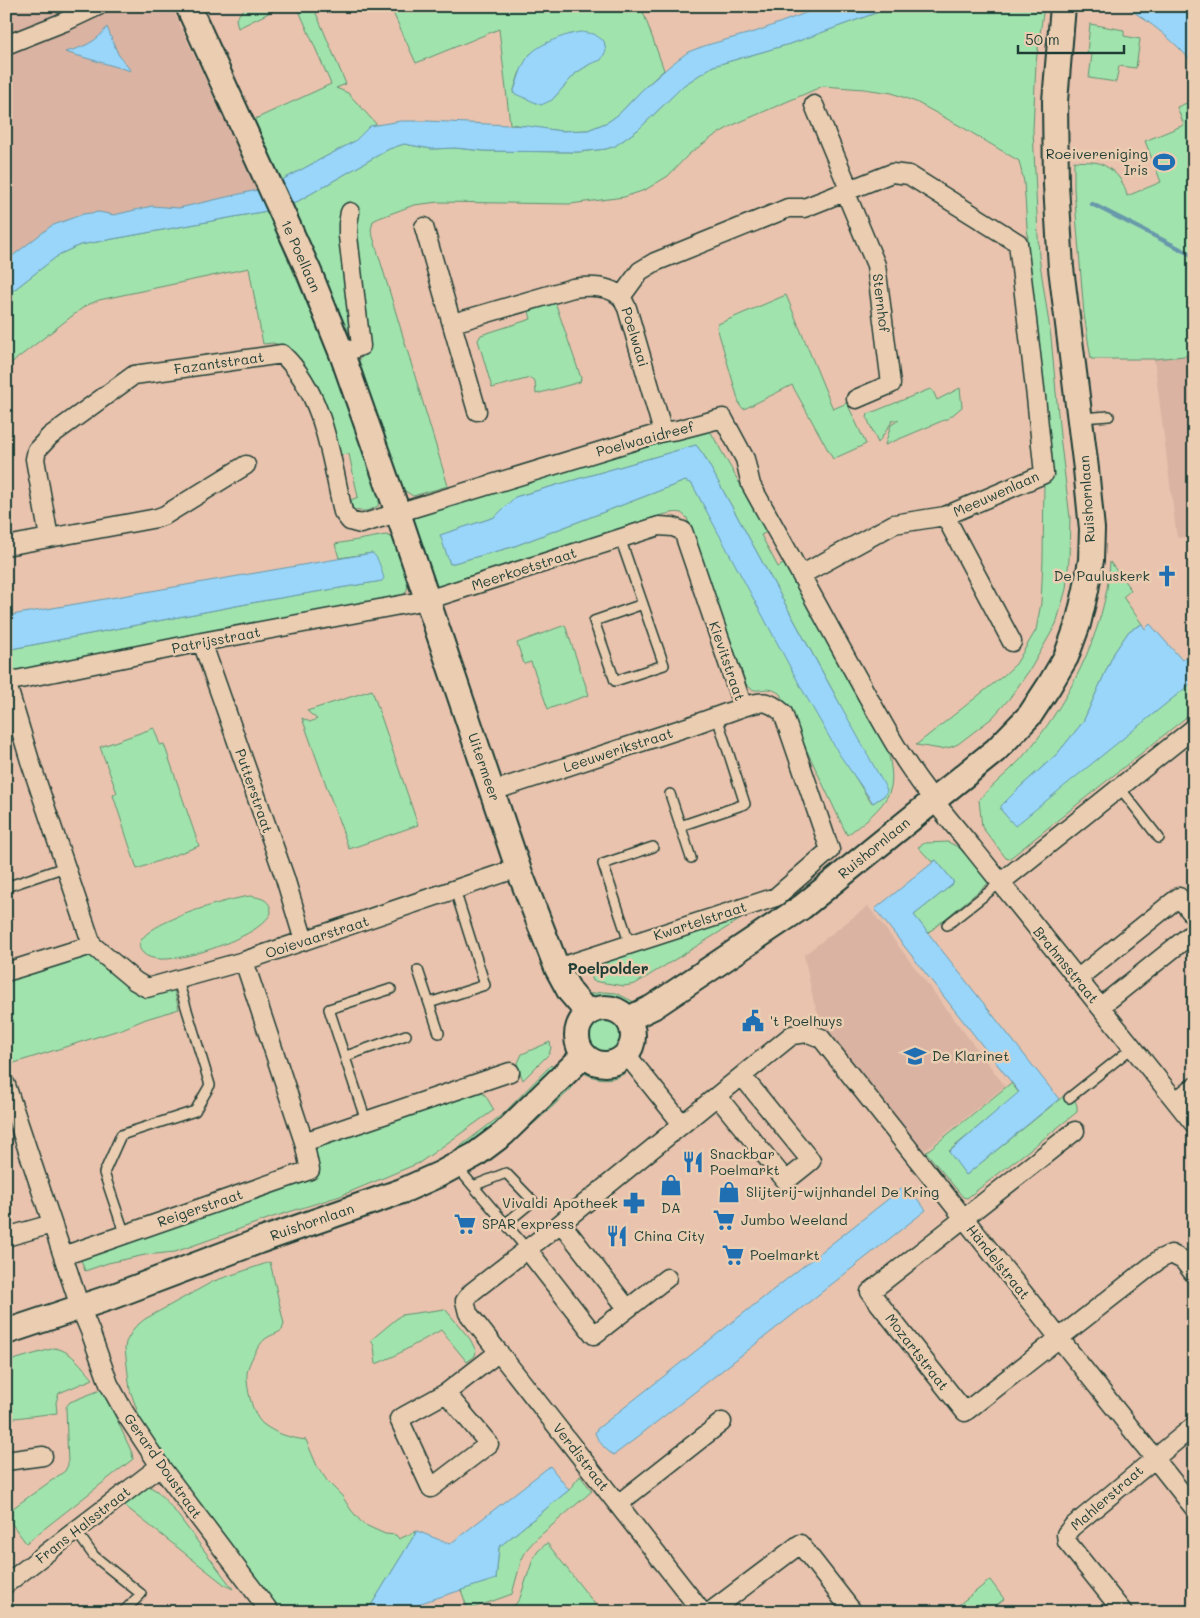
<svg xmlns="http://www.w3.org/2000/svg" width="1200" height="1618" font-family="Mali,sans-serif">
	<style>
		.built { fill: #dab3a2 }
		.green { fill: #a1e3ad; stroke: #609070; fill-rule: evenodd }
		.water { fill: #99d6fa; stroke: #6899ab }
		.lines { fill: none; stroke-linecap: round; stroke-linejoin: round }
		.stream { stroke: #6899ab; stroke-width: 4.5 }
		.lane-casing { stroke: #1f3d34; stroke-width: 12 }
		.street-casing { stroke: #1f3d34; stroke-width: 21 }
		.secondary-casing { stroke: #1f3d34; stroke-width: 28 }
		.lane { stroke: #ebceb2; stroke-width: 9 }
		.street { stroke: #ebceb2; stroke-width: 18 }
		.secondary { stroke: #ebceb2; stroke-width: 24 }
		.labels { text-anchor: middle; stroke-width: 5; stroke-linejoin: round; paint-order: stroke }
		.poi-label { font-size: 14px; fill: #1f3d34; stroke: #ebceb2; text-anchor: start }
		.street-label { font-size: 14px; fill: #1f3d34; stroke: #ebceb2 }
		.neighbourhood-label { font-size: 15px; font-weight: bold; fill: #1f3d34; stroke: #ebceb2 }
	</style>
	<rect width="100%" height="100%" fill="#e9c3ae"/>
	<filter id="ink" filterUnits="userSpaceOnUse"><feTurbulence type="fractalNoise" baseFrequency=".02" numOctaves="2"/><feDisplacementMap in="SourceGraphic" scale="10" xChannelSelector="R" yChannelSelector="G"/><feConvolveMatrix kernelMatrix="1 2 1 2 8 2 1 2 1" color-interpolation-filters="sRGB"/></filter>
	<g filter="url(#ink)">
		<path class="built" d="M6,6H171L257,190L258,199L6,261Z
			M1194,355V536L1177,538L1154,359Z
			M868,906L1005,1086L924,1151L824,1026L814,1003L804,955Z"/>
		<path class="green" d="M247,6H283L238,28L236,19L241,12Z
			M297,6H313L346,84L336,88L348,93L377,125L370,126L355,141L282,180L253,120L331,84Z
			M390,6H641L664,70L643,89L619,114L608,122L588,130L561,131L510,124L499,29L416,63ZM548,42L590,64L576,73L552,100L513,93L519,74L530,54Z
			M895,6H1044L1036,62L1033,130L1039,257L1051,337L1060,436L1070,518L1069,559L1066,589L1056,624L1031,668L1009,699L992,718L958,744L951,747L941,749L916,745L1003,676L1016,664L1036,630L1041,603L1043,560L1044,481L1024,182L1019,161L962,127L916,102L892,93L864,89L823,86L733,125L714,136L689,154L668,176L645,190L624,197L570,204L438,202L414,205L379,218L373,221L371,230L448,486L413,496L402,489L390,459L359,360L363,356L365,349L352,340L293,204L389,149L404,144L432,149L455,148L484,151L578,152L606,149L615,146L639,129L684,85L713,66L793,43Z
			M1090,24L1124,30V36L1140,39L1136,68L1119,66L1116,82L1089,78L1092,54L1087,53Z
			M1194,100V355L1154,359H1091L1084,314L1074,189V161C1081,162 1092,161 1099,163C1114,169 1124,180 1127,196L1161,182L1145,141L1184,125L1177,107Z
			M267,211L300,287L333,367L380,498L378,506C369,511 363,513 353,509L351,500L358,497L349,454L339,455L283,346L273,343L263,344L249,268L99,300L85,306L6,367V296L60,254L80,245Z
			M786,295L833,409L847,403L866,444L833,459L792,385L744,409L740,406L717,327L718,324Z
			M553,296L581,378L580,382L536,394L535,381L530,378L492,388L478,340L481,335L528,320L531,319L527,303Z
			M960,388L962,407L949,418L885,445L891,425L899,420H893L878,443L867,418L868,414L930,389L933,391L937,400Z
			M709,429L767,532L761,535L778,567L785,563L839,665L887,747C890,760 895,780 889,793C882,809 861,825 847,835L780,694C765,682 757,698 746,684L687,518C685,516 683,514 681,513C670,509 625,528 613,533L442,590L435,588L414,526V517L417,513ZM696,445L703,454L834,693L885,795L873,803L870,801C804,699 751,590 692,484L685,481L512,547L450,564L441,535L495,517L515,497Z
			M386,535L394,538L408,583L407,590L402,597L180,641L6,672V650L262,601L381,581L372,553L339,558L335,544Z
			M1110,562L1131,590L1123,597L1142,624L1129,631L1114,653L1083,722L1057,754L1018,789L1002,806L1001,810L1015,825L1194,681V711L1009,859L1006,858L982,827L979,800C991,786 1007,774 1020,760C1065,710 1107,630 1110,562Z
			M565,625L589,695L548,709L531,662L524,664L517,643Z
			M372,690L418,825L349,849L302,718L310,722L317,719L307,711Z
			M154,728L160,745L164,744L199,846L137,869L113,795L117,793L100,747Z
			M948,842L968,852L991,881L928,933L914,915L953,884V881L936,860L932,862L918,847L925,843Z
			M251,896C262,898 271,900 271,913C265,924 250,933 238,938C220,947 159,970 143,953C118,928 234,897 251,896Z
			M749,914L635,984L624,986L593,981L588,967Z
			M89,951L135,990L173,987L179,1009L146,1019L122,1029L11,1064L6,1049V979Z
			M603,992L616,993L634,1002C623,1006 620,1002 609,1000C602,999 596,999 590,994Z
			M588 1036a17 17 0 1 1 34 0a17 17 0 1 1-34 0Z
			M550,1042L551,1048L549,1054L523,1080L517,1065L522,1054Z
			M551,1065L554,1068C526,1096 499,1127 465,1148C456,1154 445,1159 434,1164L462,1145L503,1114Z
			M599,1069L616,1070L624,1074C611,1081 596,1080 584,1073L589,1071Z
			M1011,1083L1019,1093L949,1151L966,1175L1071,1090L1077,1106V1112L1042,1140L967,1198L963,1197L926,1152Z
			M570,1084L573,1087C543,1116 514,1143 479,1165Z
			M478,1090L485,1095L494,1110L419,1163L340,1196L273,1217L175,1252L145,1255L108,1263L85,1271L81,1260L90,1252L289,1184L314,1156L317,1145Z
			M270,1262L284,1324L282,1330C277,1334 270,1335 265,1339C258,1345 248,1364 247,1373C246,1386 252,1415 263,1424C276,1434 290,1438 306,1440L317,1466L328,1482L342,1496L351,1510L363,1524L385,1534L396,1535L399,1539L417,1531L367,1612H282L144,1430L130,1390L125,1349L126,1342L134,1328L145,1319L214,1281Z
			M445,1309L470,1339L476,1351L475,1356L467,1362L441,1330L394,1356L376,1364L374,1346L371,1340L401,1315Z
			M55,1348C72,1351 82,1367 93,1379L59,1393L56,1402L57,1413L6,1419V1362Z
			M103,1389L132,1453L133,1459L26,1543L6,1516V1513L65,1471L68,1465L66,1407L70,1402Z
			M580,1476L592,1491L536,1539L527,1549L521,1561L512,1594L468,1610L461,1590L496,1579L499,1547L569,1490Z
			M147,1485L157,1491L174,1510L233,1589L225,1585L120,1502Z
			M547,1543L601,1612H491L515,1605L520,1598L533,1559L538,1551Z
			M990,1580L1004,1599L988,1612H960L956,1607Z"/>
		<path class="water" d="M824,6H895L793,43L713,66L684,85L639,129L615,146L606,149L578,152L484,151L455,148L432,149L404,144L389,149L293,204L267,211L80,245L60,254L6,296V261L51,226L83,214L99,212L114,215L152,206L179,208L257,190L282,180L355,141L370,126L401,121H427L528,126L561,131L588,130L608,122L619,114L643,89L672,64L688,52L707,45L758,31Z
			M1125,6H1194V65C1176,41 1149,22 1125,6Z
			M107,27L118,54L131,71L65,52C82,48 97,42 107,27Z
			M581,32L594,34L604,41L606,51L601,60L590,64L576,73L552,100L541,105L513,93C518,81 520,68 528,57C537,44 566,34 581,32Z
			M696,445L703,454L887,790L885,795L873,803L839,754L803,691L692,484L685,481L512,547L450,564L440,535L495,517L515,497Z
			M372,553C379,557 381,570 384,578L382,581L262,601L6,650V616Z
			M1142,624L1145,629L1150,624L1182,660L1194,650V681L1015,826L1001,810V806L1018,789L1057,754L1083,722L1114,653L1129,631Z
			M936,860L953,881V884L914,915L1059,1099L966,1175L949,1152L1019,1092L875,909Z
			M906,1185L926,1210L635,1439L614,1455C606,1451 598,1441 595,1433L597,1429Z
			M550,1466L569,1490L499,1547L496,1579L421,1603L423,1612H367L417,1531L450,1544Z"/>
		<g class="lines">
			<path class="stream" d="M1092,204L1194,256"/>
			<g class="lane-casing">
				<path id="lane" d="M1081,418L1109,416
					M620,538L664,665L615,681L594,621L643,604
					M1120,788L1159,838
					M670,794L691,858
					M680,826L745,804L717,717
					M6,887L65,867
					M947,925L1000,883
					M630,945L603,864L653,847
					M418,970L439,1033
					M429,1003L485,985L455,890
					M346,1056L406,1035
					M1069,1098L1132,1048
					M366,1121L329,1009L391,989
					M456,1166L527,1249
					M473,1186L506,1173L533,1201L505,1224
					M125,1235L104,1173L121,1135L195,1111L210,1085L178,981
					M76,1531L94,1556L141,1594L123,1612"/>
			</g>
			<g class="street-casing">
				<path id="street" d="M6,45L64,22L98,6
					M814,105L849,189
					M845,191L876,265L891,384L856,399
					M424,227L477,411
					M621,297L640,271L655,262L781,211L788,208H804L892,173L909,175L1018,243L1036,397L1044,474L945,516L894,524L801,575C831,630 861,686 893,741C915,779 944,814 972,847L1194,1124
					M453,323L573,288C588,286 609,285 621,297C623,299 625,305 627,308L663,432
					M342,354L361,346L348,236V224L350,212
					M945,516L1012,642
					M49,538L35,459L37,450L50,436L134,375L282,354C324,393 331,458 343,512L350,521L361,524L663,432L677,430L723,418L745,459L751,485L801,575
					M6,546L157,518L165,515L246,465
					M202,642L285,878L304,941
					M6,681L30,761L92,945
					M6,682L202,642L427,600L659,526L673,527L683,531L743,707C762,701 767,699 783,713L830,850L776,897L557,968
					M493,791L690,726L743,707
					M1000,883L1194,728
					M6,972L92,945L135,981L147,988L244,961L518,868
					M1077,979L1179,897L1194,916
					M1100,1007L1194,932
					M626,1054L682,1124
					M6,1085L80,1307L90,1331L109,1384L125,1413L160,1466L270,1612
					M717,1096L786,1181L811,1161L742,1076
					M1176,1101L1194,1087
					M1075,1131L870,1292L965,1412L1160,1259L1171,1254L1183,1260L1194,1274
					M304,1142L510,1072
					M561,1223L627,1308
					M6,1237L52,1224
					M527,1249L594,1335L667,1278
					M63,1256L310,1170L304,1142L244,961
					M446,1393L489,1444L431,1488L399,1419L446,1393L499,1352
					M6,1461L43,1456
					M618,1504L722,1422
					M6,1584L160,1466
					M702,1612L468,1313L465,1301L472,1292L561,1223L792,1035L808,1033L821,1038L1194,1508
					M710,1612L800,1544L853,1612
					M1123,1612L1067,1542L1066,1534L1072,1527L1194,1426"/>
			</g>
			<g class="secondary-casing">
				<path id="secondary" d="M188,6L309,272L342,354L398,513L518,868L557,968L570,992L588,1013
					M577 1036a28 28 0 1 1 56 0a28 28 0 1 1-56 0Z
					M628,1019L653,1007L802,907L996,750L1030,715L1049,686L1066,657L1078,624L1086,590L1091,560L1092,529L1086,469L1061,268L1056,185L1055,101L1063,6
					M6,1332L111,1297L259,1241L402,1191L440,1174L475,1155L503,1134L584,1055"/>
			</g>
			<use href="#lane" class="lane"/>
			<use href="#street" class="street"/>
			<use href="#secondary" class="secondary"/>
		</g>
	</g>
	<defs>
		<g id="stadium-bare" transform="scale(1.725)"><path d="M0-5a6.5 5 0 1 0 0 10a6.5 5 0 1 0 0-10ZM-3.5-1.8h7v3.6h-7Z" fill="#1f6fb2" stroke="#ebceb2" stroke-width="2.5" paint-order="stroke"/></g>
		<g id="church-bare" transform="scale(1.725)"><path d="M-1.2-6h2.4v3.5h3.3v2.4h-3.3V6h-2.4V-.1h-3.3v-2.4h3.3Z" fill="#1f6fb2" stroke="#ebceb2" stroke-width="2.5" paint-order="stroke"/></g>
		<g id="civic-bare" transform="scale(1.725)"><path d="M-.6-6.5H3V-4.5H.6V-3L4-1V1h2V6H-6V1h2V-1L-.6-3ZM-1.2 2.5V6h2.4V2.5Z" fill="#1f6fb2" stroke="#ebceb2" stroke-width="2.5" paint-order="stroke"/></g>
		<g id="school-bare" transform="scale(1.725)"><path d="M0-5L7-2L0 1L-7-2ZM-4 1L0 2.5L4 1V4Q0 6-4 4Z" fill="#1f6fb2" stroke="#ebceb2" stroke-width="2.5" paint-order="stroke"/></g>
		<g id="restaurant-bare" transform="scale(1.725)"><path d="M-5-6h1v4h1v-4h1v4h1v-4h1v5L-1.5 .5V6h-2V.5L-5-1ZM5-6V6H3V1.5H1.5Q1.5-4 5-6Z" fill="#1f6fb2" stroke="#ebceb2" stroke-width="2.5" paint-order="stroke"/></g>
		<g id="shop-bare" transform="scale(1.725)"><path d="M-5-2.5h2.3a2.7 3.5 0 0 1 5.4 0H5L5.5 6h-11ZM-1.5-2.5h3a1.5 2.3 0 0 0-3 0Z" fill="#1f6fb2" stroke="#ebceb2" stroke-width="2.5" paint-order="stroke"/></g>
		<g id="pharmacy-bare" transform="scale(1.725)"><path d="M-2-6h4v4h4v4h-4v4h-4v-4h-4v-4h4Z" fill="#1f6fb2" stroke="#ebceb2" stroke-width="2.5" paint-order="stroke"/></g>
		<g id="supermarket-bare" transform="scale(1.725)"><path d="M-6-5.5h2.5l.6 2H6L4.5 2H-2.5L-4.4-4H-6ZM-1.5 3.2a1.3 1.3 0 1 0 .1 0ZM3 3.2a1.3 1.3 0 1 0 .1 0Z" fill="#1f6fb2" stroke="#ebceb2" stroke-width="2.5" paint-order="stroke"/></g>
	</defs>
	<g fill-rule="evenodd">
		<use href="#stadium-bare" x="1164" y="162"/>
		<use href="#church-bare" x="1167" y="576"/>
		<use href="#civic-bare" x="753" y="1021"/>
		<use href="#school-bare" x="915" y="1056"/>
		<use href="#restaurant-bare" x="693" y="1162"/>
		<use href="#shop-bare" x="671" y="1185"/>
		<use href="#shop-bare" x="729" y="1192"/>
		<use href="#pharmacy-bare" x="634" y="1203"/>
		<use href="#supermarket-bare" x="724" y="1220"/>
		<use href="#supermarket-bare" x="465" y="1224"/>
		<use href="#restaurant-bare" x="617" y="1236"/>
		<use href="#supermarket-bare" x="733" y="1255"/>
	</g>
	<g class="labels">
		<g class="poi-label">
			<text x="1148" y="159" text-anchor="end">Roeivereniging<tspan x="1148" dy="16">Iris</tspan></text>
			<text x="1150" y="581" text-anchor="end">De Pauluskerk</text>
			<text x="770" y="1026">'t Poelhuys</text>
			<text x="932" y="1061">De Klarinet</text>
			<text x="710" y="1159">Snackbar<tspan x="710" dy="16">Poelmarkt</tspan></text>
			<text x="746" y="1197">Slijterij-wijnhandel De Kring</text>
			<text x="618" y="1208" text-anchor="end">Vivaldi Apotheek</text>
			<text x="671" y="1213" text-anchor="middle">DA</text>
			<text x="741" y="1225">Jumbo Weeland</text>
			<text x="482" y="1229">SPAR express</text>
			<text x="634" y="1241">China City</text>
			<text x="750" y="1260">Poelmarkt</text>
		</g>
		<g class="street-label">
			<text transform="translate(301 256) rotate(66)" y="5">1e Poellaan</text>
			<text transform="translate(881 303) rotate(83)" y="5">Sternhof</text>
			<text transform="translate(635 337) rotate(73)" y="5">Poelwaai</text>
			<text transform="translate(219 363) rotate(-8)" y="5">Fazantstraat</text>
			<text transform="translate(645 439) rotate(-15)" y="5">Poelwaaidreef</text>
			<text transform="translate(996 494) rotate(-24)" y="5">Meeuwenlaan</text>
			<text transform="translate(1087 499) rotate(-94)" y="5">Ruishornlaan</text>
			<text transform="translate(524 569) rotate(-18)" y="5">Meerkoetstraat</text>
			<text transform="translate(216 640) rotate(-11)" y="5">Patrijsstraat</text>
			<text transform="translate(727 661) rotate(71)" y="5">Kievitstraat</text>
			<text transform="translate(618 750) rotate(-18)" y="5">Leeuwerikstraat</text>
			<text transform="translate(484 767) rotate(71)" y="5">Uitermeer</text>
			<text transform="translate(254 791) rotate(71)" y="5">Putterstraat</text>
			<text transform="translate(874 848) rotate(-39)" y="5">Ruishornlaan</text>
			<text transform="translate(700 921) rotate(-18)" y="5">Kwartelstraat</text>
			<text transform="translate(317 937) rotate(-18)" y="5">Ooievaarstraat</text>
			<text transform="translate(1066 965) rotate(51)" y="5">Brahmsstraat</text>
			<text transform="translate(200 1208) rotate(-19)" y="5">Reigerstraat</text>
			<text transform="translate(312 1222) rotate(-19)" y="5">Ruishornlaan</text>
			<text transform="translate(998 1262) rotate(51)" y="5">Händelstraat</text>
			<text transform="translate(917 1352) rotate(52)" y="5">Mozartstraat</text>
			<text transform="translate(581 1457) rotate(52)" y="5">Verdistraat</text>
			<text transform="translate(163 1466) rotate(55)" y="5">Gerard Doustraat</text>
			<text transform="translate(1107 1498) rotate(-41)" y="5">Mahlerstraat</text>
			<text transform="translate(83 1525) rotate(-38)" y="5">Frans Halsstraat</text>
		</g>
		<g class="neighbourhood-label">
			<text x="608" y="974">Poelpolder</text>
		</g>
	</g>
	<rect width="1200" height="1618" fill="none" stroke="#ebceb2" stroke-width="25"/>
	<rect x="12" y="12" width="1175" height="1593" fill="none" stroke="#1f3d34" stroke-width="2" filter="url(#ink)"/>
	<path d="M1018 45v8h106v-8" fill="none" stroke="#1f3d34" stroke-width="2.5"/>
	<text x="1025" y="45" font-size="15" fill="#1f3d34" stroke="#ebceb2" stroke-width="4" paint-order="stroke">50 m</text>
</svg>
